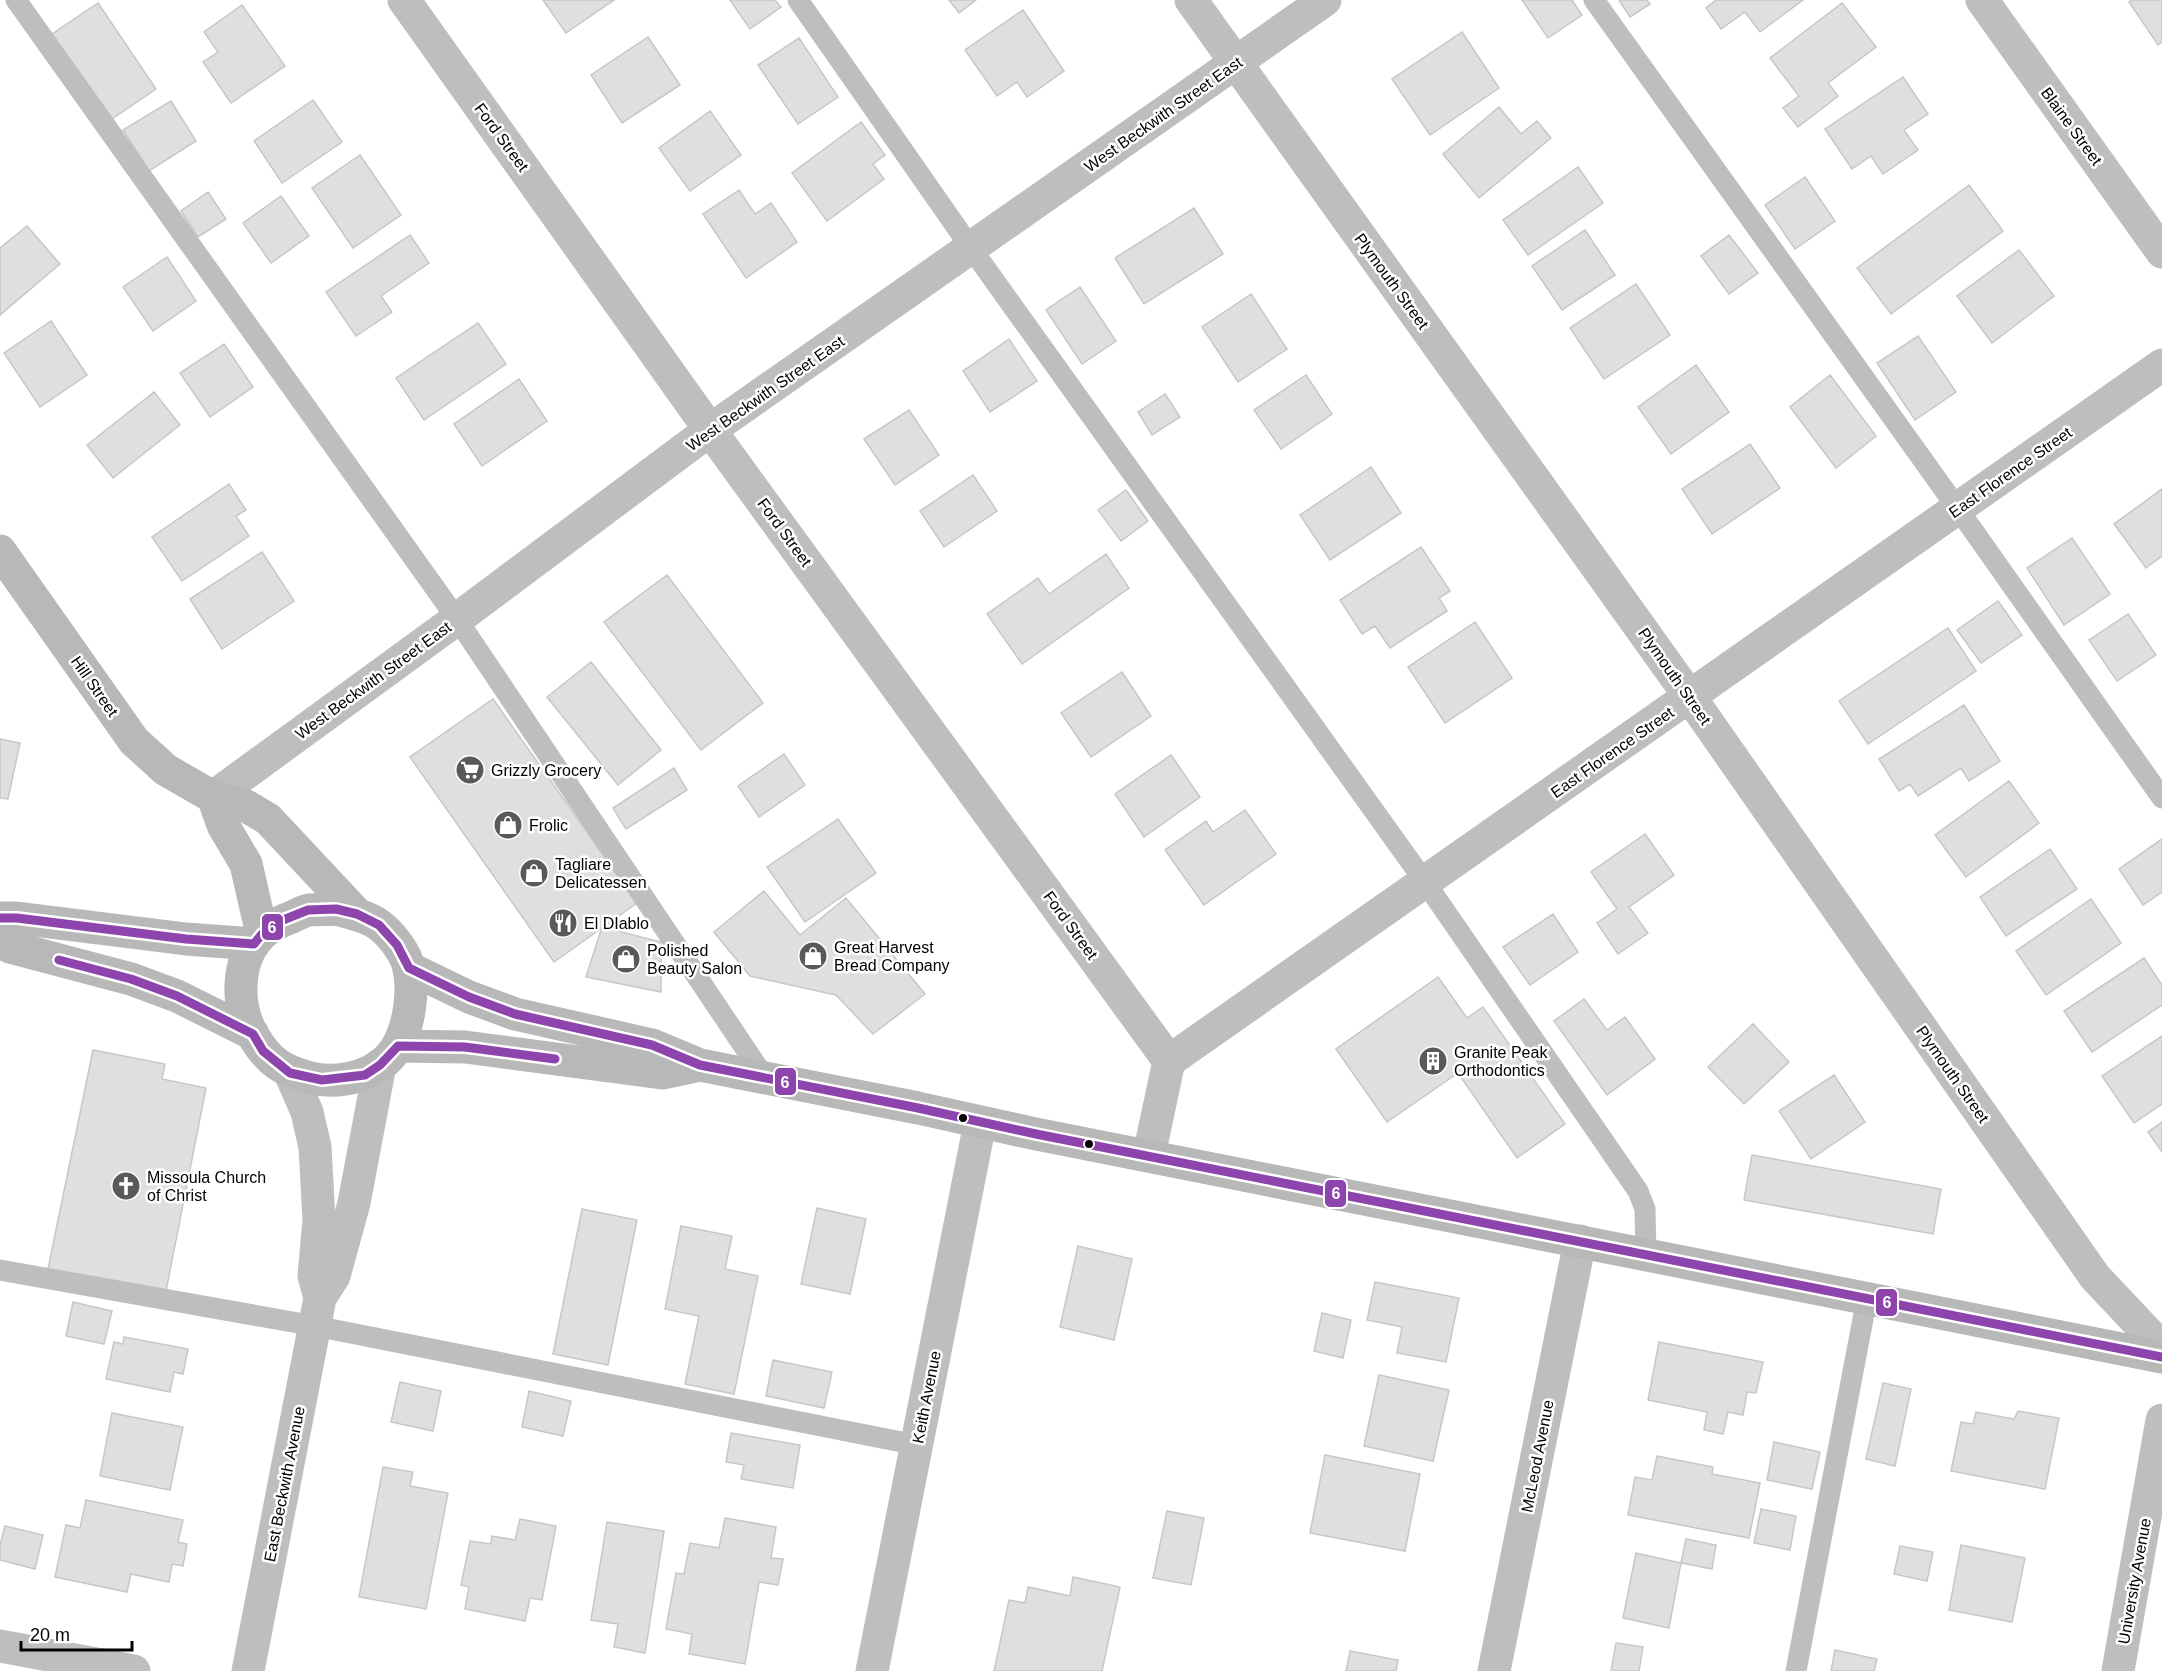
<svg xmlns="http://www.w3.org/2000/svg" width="2162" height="1671" font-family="Helvetica,sans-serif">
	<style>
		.building { fill: #dfdfdf; stroke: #c7c7c7; stroke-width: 1.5 }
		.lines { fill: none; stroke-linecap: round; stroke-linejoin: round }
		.service { stroke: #bebebe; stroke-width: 21 }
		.minor { stroke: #bebebe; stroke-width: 33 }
		.tertiary { stroke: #bebebe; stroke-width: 33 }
		.secondary { stroke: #b8b8b8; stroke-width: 33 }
		.bus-1-casing { stroke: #fff; stroke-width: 14 }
		.bus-1 { stroke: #8e44ad; stroke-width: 9 }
		.bus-dot { fill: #000; stroke: #fff; stroke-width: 2 }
		.labels { text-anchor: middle; stroke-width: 5; stroke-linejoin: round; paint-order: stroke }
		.street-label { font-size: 16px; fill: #000; stroke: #fff }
		.poi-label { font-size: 16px; fill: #000; stroke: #fff; text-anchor: start }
		.line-badge { stroke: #fff; stroke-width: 2 }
		.badge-label { font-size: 16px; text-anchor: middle; font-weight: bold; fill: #fff }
	</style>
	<rect width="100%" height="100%" fill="#fff"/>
	<path class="building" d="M543,0H614L566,33Z
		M730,0H775L781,7L750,29Z
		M949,0H976L959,13Z
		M1522,0H1572L1582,15L1548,38Z
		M1619,0H1647L1650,4L1630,17Z
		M1716,0H1803L1760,32L1745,12L1721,29L1706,8Z
		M2132,0H2162V42L2158,45L2129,2Z
		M98,3L156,89L109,121L52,34Z
		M1842,3L1876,47L1828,83L1838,96L1798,127L1783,108L1799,96L1770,58Z
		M242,5L285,66L231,103L203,62L218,52L204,32Z
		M1023,10L1064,71L1027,97L1017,82L997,96L965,50Z
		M1462,32L1499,88L1430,135L1392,79Z
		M648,37L680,85L622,123L591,75Z
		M799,38L838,97L798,124L758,65Z
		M1903,77L1928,114L1904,130L1918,150L1883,174L1871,156L1852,169L1825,129Z
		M313,100L342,142L282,183L254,141Z
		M171,101L196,141L149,171L123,130Z
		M1499,107L1521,134L1537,121L1551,138L1479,198L1443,154Z
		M710,111L741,155L690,191L659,148Z
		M861,122L885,155L873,164L884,179L827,221L792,173Z
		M360,155L401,215L353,248L312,188Z
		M1578,167L1603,203L1528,255L1503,220Z
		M1805,177L1835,221L1795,249L1765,205Z
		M1969,185L2003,231L1891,314L1857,268Z
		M739,190L755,214L771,203L797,242L746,278L703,214Z
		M208,192L226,219L198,237L181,211Z
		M281,196L309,236L271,263L243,223Z
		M1194,208L1223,254L1144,304L1115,258Z
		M27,226L60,264L0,315V248Z
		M1585,230L1615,275L1562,310L1532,266Z
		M410,235L429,263L381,296L392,312L356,336L326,292Z
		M1729,235L1758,273L1729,294L1701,256Z
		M2019,250L2054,296L1992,343L1957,296Z
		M167,257L196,301L153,331L123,287Z
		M1636,284L1670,335L1604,379L1570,328Z
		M1080,287L1116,341L1082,364L1046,310Z
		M1251,294L1287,349L1238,382L1202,327Z
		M51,321L87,375L40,407L4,353Z
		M478,323L506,364L424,420L396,378Z
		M1918,336L1956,392L1915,420L1877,363Z
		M1009,339L1037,381L990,412L963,371Z
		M224,344L253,387L210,417L180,373Z
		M1696,365L1729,412L1671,454L1638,407Z
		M1306,375L1332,414L1281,449L1254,410Z
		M1830,375L1876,436L1836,468L1790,407Z
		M519,379L547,421L482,466L454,424Z
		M154,392L180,425L113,478L87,445Z
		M1165,394L1180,417L1152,435L1138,412Z
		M909,410L939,455L895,485L864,439Z
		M1750,444L1780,488L1712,534L1682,489Z
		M1371,467L1401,513L1330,560L1300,515Z
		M973,475L997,511L944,547L920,511Z
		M229,484L246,510L236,516L249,536L182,581L152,537Z
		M2162,489V556L2146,568L2114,524Z
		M1126,490L1148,521L1121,541L1098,510Z
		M2072,538L2110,594L2064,625L2027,568Z
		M1421,547L1450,591L1439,598L1447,611L1390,648L1375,626L1362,634L1340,600Z
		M262,552L294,601L222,649L190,599Z
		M1106,554L1129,588L1022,664L987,614L1038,578L1049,594Z
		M667,575L763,703L701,750L604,622Z
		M1998,601L2022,635L1981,663L1957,630Z
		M2128,614L2156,655L2117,681L2089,640Z
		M1475,622L1512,678L1445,723L1408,667Z
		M1948,628L1976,671L1868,744L1839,701Z
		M591,662L661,750L618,785L547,697Z
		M1122,672L1151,716L1091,757L1061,713Z
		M493,699L637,903L554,962L410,757Z
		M1964,705L2000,761L1969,781L1961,768L1918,796L1910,784L1899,791L1879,759Z
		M0,739L20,743L8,799L0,798Z
		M784,754L805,785L759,817L738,786Z
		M1171,755L1200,797L1144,837L1115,794Z
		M674,768L687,790L626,829L613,808Z
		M2009,781L2039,823L1966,877L1935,835Z
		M1245,810L1276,854L1204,905L1165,850L1206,821L1213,832Z
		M838,819L876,873L805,922L767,867Z
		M1645,834L1674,875L1629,907L1648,933L1618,954L1597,923L1617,909L1591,872Z
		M2162,839V892L2143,905L2119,869Z
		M2050,849L2077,889L2006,936L1980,897Z
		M764,891L800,935L846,898L925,994L873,1034L836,995L750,976L714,932Z
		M2091,899L2121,943L2046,995L2016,951Z
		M1553,914L1578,952L1530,985L1503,947Z
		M602,927L661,942V992L586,977Z
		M2144,958L2162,985V1005L2092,1052L2064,1011Z
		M1438,977L1467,1018L1483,1007L1565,1124L1517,1158L1458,1073L1387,1122L1336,1049Z
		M1584,999L1607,1030L1625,1017L1655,1059L1607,1095L1554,1021Z
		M1753,1024L1789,1062L1744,1104L1708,1067Z
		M2162,1036V1104L2134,1123L2102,1076Z
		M93,1050L165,1064L162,1079L206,1088L166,1291L48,1269Z
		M1834,1075L1865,1122L1811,1159L1779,1111Z
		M2162,1122V1152L2148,1132Z
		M1752,1155L1941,1189L1933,1234L1744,1200Z
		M817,1208L866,1219L850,1294L801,1284Z
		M582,1209L637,1220L608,1365L553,1354Z
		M681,1226L732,1236L725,1269L758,1276L734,1394L685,1384L699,1316L665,1309Z
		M1078,1246L1132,1259L1114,1340L1060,1327Z
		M1375,1282L1459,1298L1446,1362L1397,1353L1402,1327L1367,1320Z
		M73,1302L112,1311L104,1344L66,1336Z
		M1322,1313L1351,1320L1343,1358L1314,1351Z
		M124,1337L188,1349L183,1374L174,1372L170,1392L106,1379L114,1342L123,1344Z
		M1659,1342L1763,1362L1756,1393L1747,1392L1743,1415L1728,1412L1723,1434L1704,1430L1707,1412L1648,1400Z
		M773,1360L832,1372L824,1408L766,1396Z
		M1379,1375L1449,1390L1433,1461L1364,1446Z
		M400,1382L441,1391L433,1431L391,1422Z
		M1883,1383L1911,1389L1895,1466L1866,1459Z
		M529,1391L571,1401L563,1436L522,1427Z
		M2018,1411L2059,1418L2045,1489L1951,1471L1961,1422L1973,1424L1976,1412L2014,1419Z
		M112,1413L183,1427L170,1490L100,1476Z
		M731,1433L800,1445L793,1488L741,1479L744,1465L726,1462Z
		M1774,1442L1820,1452L1812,1489L1767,1480Z
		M1325,1455L1420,1474L1405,1551L1310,1533Z
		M1657,1456L1713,1467L1712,1474L1760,1483L1749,1538L1628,1515L1635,1477L1652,1480Z
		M383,1467L413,1472L410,1486L448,1493L426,1609L359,1597Z
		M86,1500L183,1520L178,1542L187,1544L183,1566L172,1564L169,1582L131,1574L127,1592L55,1577L66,1525L80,1528Z
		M1761,1509L1796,1516L1790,1550L1754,1543Z
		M1167,1511L1204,1518L1191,1585L1153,1578Z
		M725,1518L776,1527L771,1558L783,1559L778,1585L759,1582L745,1664L689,1654L692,1634L666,1629L676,1573L684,1574L690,1543L719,1548Z
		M520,1519L556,1526L542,1600L530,1598L525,1621L465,1609L469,1587L461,1585L470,1541L491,1544L492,1536L515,1540Z
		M607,1522L664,1531L645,1653L614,1647L618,1624L591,1620Z
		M5,1526L43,1535L35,1569L0,1560V1545Z
		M1686,1539L1716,1545L1712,1569L1681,1563Z
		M1961,1545L2025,1558L2012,1622L1949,1610Z
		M1900,1546L1933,1552L1927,1581L1894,1574Z
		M1636,1553L1681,1563L1669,1628L1623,1618Z
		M1073,1577L1120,1587L1102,1671H994L1009,1600L1025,1603L1028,1587L1070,1596Z
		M1616,1643L1643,1647L1639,1671H1611Z
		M1835,1650L1877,1659L1874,1671H1831Z
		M1350,1651L1398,1660L1396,1671H1346Z"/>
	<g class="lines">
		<path class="service" d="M16,0L457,619L765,1078
			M798,0L971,248L1425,882L1638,1191L1645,1209L1646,1255
			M1594,0L1958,509L2162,798
			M0,1270L315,1326L917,1445
			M1796,1671L1867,1298"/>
		<path class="minor" d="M404,0L710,430L1169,1061
			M1191,0L1690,697L2095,1277L2162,1348
			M1982,0L2162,252
			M1149,1155L1169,1061L2162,365
			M0,1646L134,1671
			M872,1671L980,1123
			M1494,1671L1580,1241
			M2118,1671L2162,1420"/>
		<path class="tertiary" d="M213,797L457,619L710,430L1325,0
			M290,1073L307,1112L315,1147L319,1220L314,1276L320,1298
			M248,1671L320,1298L334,1276L354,1203L380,1065"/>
		<path class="secondary" d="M0,551L134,741L166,770L213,797L246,806L268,819L357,914
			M213,797L223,825L246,864L262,934
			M336,909C350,913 367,916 379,925C391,934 407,954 409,969C414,992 409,1025 398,1045C382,1075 342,1085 311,1078C283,1071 269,1062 254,1037C236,1008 235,961 261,935C269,927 281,921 292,917C297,915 303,911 309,910C317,909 327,910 336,909Z
			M0,918H17L186,939L254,944
			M0,942L10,947L131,979L177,996L253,1034
			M409,968L469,997L515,1014L652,1045L700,1065L918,1108L1036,1134L2162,1357
			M398,1046L465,1047L662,1073L700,1065"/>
		<g class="bus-1-casing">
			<path id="bus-1" d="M0,918H17L186,939L254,944L262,934L283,920L308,910L336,909L357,914L379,925L397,945L409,968L469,997L515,1014L652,1045L700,1065L918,1108L1036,1134L2162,1357
				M59,960L131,979L177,996L253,1034L263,1051L290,1073L322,1080L365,1075L380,1065L398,1046L465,1047L555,1059"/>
		</g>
		<use href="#bus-1" class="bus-1"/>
	</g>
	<defs>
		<g id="supermarket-disc" transform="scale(1.5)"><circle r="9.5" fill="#595959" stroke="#fff"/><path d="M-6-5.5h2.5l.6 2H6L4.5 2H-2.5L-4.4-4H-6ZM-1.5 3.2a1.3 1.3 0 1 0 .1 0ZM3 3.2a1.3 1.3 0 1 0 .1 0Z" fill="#fff"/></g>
		<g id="shop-disc" transform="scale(1.5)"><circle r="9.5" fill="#595959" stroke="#fff"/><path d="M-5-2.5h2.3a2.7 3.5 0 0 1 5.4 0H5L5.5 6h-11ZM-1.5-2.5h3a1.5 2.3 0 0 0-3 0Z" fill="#fff"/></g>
		<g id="restaurant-disc" transform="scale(1.5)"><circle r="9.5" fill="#595959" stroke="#fff"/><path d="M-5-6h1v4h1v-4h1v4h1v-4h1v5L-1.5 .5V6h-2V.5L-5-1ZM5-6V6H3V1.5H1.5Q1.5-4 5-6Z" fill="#fff"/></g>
		<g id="building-disc" transform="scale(1.5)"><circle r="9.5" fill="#595959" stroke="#fff"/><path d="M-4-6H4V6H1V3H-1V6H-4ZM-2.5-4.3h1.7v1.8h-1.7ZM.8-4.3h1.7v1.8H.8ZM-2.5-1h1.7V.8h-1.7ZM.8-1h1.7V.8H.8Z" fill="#fff"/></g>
		<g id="church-disc" transform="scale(1.5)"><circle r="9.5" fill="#595959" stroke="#fff"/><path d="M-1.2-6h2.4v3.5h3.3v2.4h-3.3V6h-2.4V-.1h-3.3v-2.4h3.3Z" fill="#fff"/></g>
	</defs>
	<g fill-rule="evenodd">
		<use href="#supermarket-disc" x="470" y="770"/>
		<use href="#shop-disc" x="508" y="825"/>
		<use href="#shop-disc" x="534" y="873"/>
		<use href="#restaurant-disc" x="563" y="923"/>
		<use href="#shop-disc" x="813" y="956"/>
		<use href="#shop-disc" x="626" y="959"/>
		<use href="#building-disc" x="1433" y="1061"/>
		<use href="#church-disc" x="126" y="1186"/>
	</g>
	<g class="bus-dot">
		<circle cx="963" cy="1118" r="5"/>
		<circle cx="1089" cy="1144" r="5"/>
	</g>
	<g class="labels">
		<g class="street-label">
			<text transform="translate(1163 114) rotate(-35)" y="6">West Beckwith Street East</text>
			<text transform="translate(2072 126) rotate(54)" y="6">Blaine Street</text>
			<text transform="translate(502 137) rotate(54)" y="6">Ford Street</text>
			<text transform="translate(1392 281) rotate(54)" y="6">Plymouth Street</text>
			<text transform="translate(765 393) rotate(-35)" y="6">West Beckwith Street East</text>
			<text transform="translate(2010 472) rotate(-35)" y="6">East Florence Street</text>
			<text transform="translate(785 532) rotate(54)" y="6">Ford Street</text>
			<text transform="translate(1675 676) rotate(55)" y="6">Plymouth Street</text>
			<text transform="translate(373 680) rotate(-36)" y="6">West Beckwith Street East</text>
			<text transform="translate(95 686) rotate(55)" y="6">Hill Street</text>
			<text transform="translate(1612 752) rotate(-35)" y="6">East Florence Street</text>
			<text transform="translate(1071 925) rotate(54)" y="6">Ford Street</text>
			<text transform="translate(1953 1074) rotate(55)" y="6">Plymouth Street</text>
			<text transform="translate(926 1397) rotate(-79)" y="6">Keith Avenue</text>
			<text transform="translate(1537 1456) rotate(-79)" y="6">McLeod Avenue</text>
			<text transform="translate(284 1484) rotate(-79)" y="6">East Beckwith Avenue</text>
			<text transform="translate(2134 1581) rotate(-80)" y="6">University Avenue</text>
		</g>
		<g class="poi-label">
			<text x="491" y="776">Grizzly Grocery</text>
			<text x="529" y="831">Frolic</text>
			<text x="555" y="870">Tagliare<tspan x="555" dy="18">Delicatessen</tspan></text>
			<text x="584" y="929">El DIablo</text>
			<text x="834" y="953">Great Harvest<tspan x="834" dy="18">Bread Company</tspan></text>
			<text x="647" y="956">Polished<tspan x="647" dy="18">Beauty Salon</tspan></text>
			<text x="1454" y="1058">Granite Peak<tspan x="1454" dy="18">Orthodontics</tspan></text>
			<text x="147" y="1183">Missoula Church<tspan x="147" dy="18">of Christ</tspan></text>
		</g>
	</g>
	<g class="line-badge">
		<rect x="261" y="913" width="23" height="28" rx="6" fill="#8e44ad"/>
		<rect x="774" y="1067" width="23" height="29" rx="6" fill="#8e44ad"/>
		<rect x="1324" y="1179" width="23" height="29" rx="6" fill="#8e44ad"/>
		<rect x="1875" y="1288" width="23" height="29" rx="6" fill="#8e44ad"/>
	</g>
	<g class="badge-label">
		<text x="272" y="933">6</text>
		<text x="785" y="1088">6</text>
		<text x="1336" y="1199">6</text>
		<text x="1887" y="1308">6</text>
	</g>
	<path d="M21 1641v9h111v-9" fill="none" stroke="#000000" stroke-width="3"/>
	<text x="30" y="1641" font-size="18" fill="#000000" stroke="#ffffff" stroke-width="4.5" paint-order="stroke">20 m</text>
</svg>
